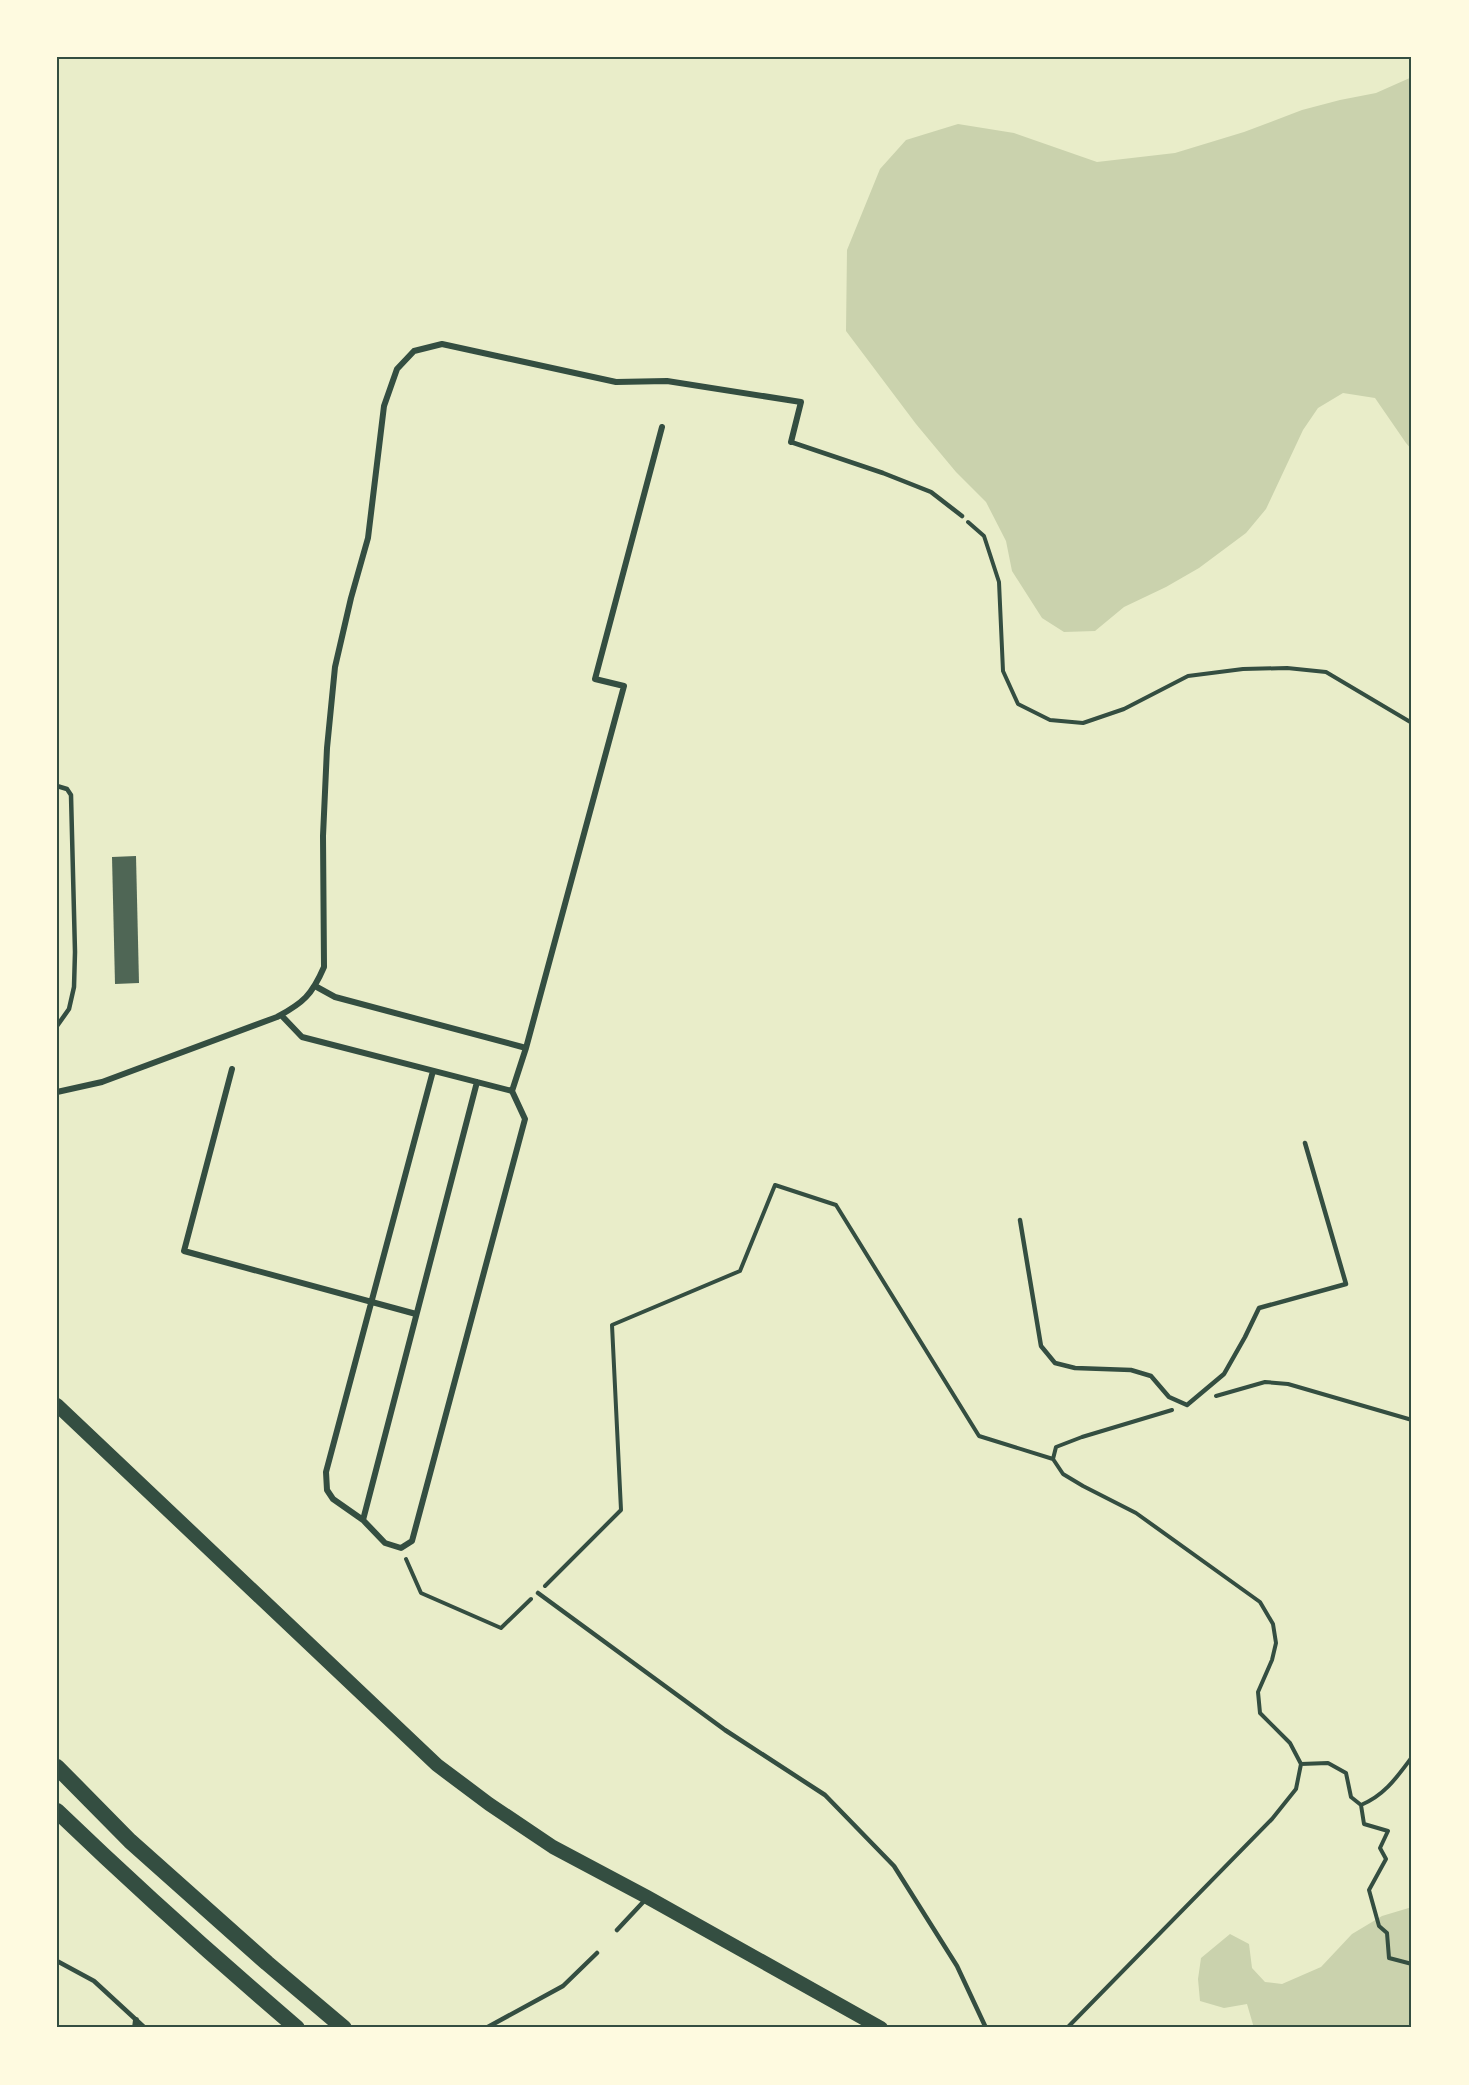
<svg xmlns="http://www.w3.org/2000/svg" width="1469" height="2085" font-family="'Alegreya Sans',sans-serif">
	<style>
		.green { fill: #cad2ad }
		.building { fill: #4f6655 }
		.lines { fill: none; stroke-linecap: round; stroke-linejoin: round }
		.path { stroke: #344e41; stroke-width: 4 }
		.service { stroke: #344e41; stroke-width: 4.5 }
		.minor { stroke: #344e41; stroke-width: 6 }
		.primary { stroke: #344e41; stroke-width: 14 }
		.motorway { stroke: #344e41; stroke-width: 16 }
		.neatline { fill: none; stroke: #344e41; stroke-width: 2 }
	</style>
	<rect width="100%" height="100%" fill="#e9edc9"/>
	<path class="green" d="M1412,77V450L1406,443L1375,398L1343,393L1318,408L1303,430L1266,509L1246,533L1199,568L1166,587L1124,607L1095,631L1064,632L1042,618L1012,571L1006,541L986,502L956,472L916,424L846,331L847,250L880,169L906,140L958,124L1014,133L1097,162L1175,153L1244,132L1302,110L1340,100L1376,93Z
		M1412,1907V2028H1254L1247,2004L1224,2008L1200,2001L1198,1979L1201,1958L1230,1934L1249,1944L1252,1968L1265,1982L1282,1984L1321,1967L1352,1934L1382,1916Z"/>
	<path class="building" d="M136,856L139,983L115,984L112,857Z"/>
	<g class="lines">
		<path class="path" d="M968,522L984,536L999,582L1003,671L1018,704L1050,720L1083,723L1124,709L1188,676L1243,669L1287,668L1326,672L1412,723
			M1216,1396L1265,1382L1288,1384L1412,1420
			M406,1559L421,1593L501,1628L531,1599
			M545,1586L621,1510L612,1325L740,1271L775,1185L836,1205L979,1436L1053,1459
			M1301,1764L1328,1763L1346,1773L1351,1797L1361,1805C1385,1795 1397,1777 1412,1757
			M1361,1805L1364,1824L1388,1831L1380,1848L1386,1859L1369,1890L1379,1926L1387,1933L1389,1958L1412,1964
			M1067,2028L1272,1819L1296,1789L1301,1764L1290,1743L1260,1713L1258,1692L1272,1660L1276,1643L1273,1624L1260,1602L1136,1513L1083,1486L1063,1474L1053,1459L1056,1447L1082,1437L1172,1410"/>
		<path class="service" d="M791,442L883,473L931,492L962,516
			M57,786L67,789L71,795L75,952L74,987L69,1009L57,1026
			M1020,1220L1041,1346L1055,1363L1075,1368L1131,1370L1151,1376L1169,1397L1187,1405L1224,1374L1245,1337L1259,1308L1346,1284L1305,1143
			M538,1593L725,1730L825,1795L894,1866L957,1966L986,2028
			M617,1930L646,1899
			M57,1961L94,1981L145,2028
			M486,2028L563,1986L597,1953"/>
		<path class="minor" d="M315,986L335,997L526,1048
			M281,1015L302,1037L512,1091
			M232,1069L184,1251L416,1314
			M477,1082L363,1520L385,1543L401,1548L412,1541L525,1119L512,1091L526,1048L624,686L595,679L662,427
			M57,1092L102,1082L277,1017C303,1003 312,995 324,967L323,836L327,748L335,667L351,598L368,538L384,406L397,369L414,351L442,344L616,382L667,381L801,402L791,442
			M363,1520L333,1499L327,1490L326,1472L433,1071
			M135,2028L136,2020"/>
		<path class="primary" d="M57,1405L437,1765L489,1804L553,1847L647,1897L881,2028"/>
		<path class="motorway" d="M57,1767L130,1841L267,1963L344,2028
			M57,1811C135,1886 215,1958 297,2028"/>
	</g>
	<rect width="1469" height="2085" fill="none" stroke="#fefae0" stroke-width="117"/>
	<rect x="58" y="58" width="1352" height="1968" class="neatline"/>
</svg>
